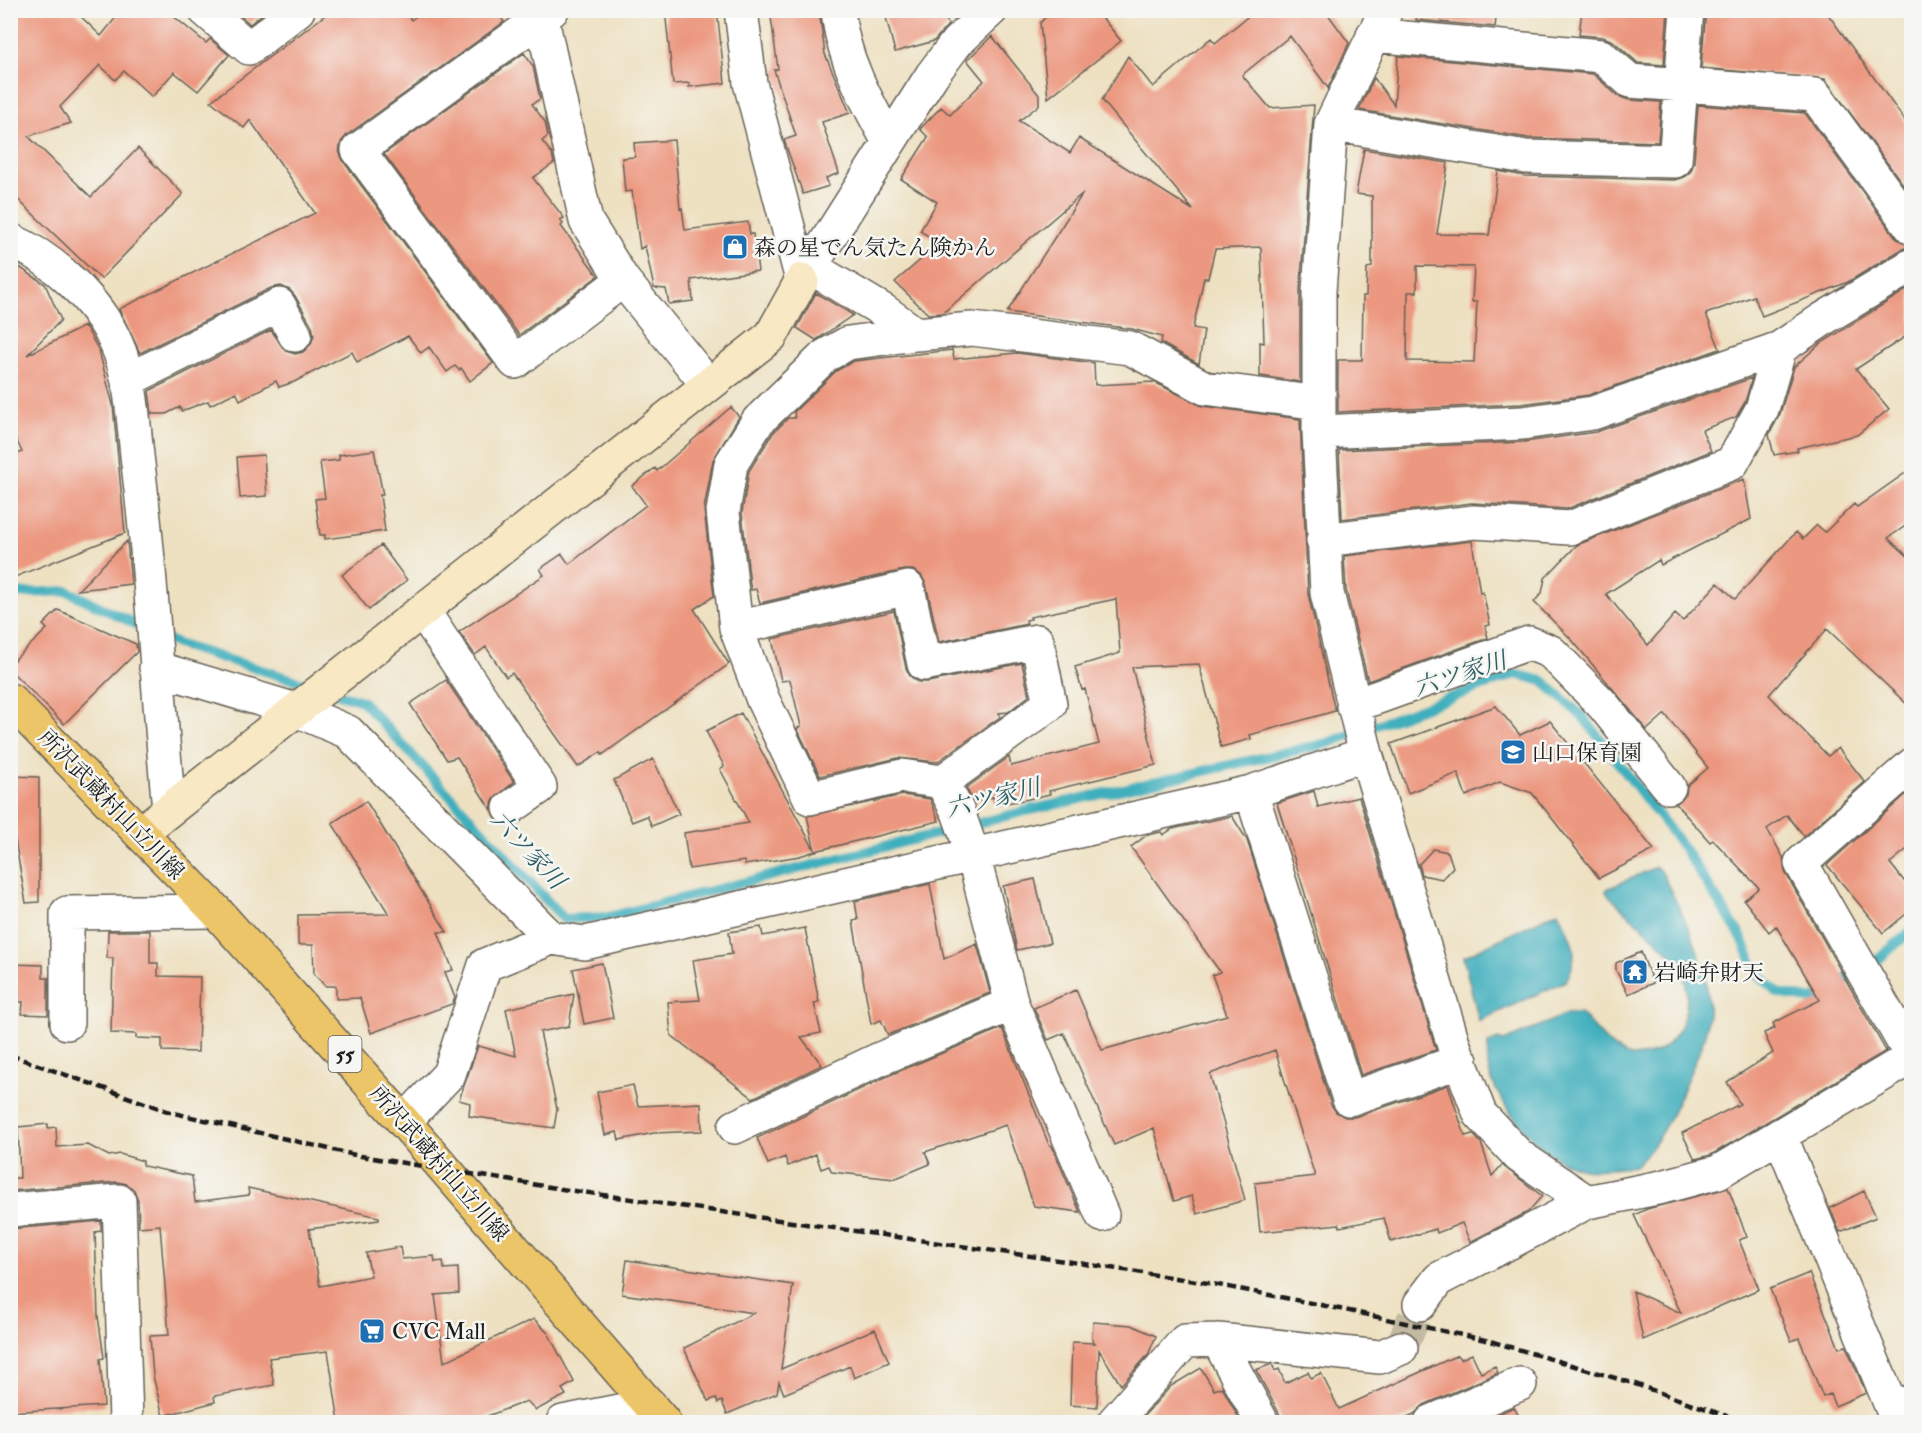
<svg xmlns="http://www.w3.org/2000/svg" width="1922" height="1433" font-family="'IM FELL Double Pica','Noto Serif JP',serif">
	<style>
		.water { fill: #40afbd; stroke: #2e666c; stroke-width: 1.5 }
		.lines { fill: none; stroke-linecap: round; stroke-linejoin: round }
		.stream { stroke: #40afbd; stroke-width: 10 }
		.building { fill: #ec977f; fill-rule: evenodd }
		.street-tunnel { stroke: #c4baa1; stroke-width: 33; stroke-dasharray: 33 16; stroke-linecap: butt }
		.street-casing { stroke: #666156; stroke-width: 36 }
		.secondary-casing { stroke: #666156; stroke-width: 36 }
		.primary-casing { stroke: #666156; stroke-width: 36 }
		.street { stroke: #fff; stroke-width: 33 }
		.secondary { stroke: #f8e8c3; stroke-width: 33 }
		.primary { stroke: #edc569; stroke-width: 33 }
		.rail { stroke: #1c1c1c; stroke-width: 4.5; stroke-dasharray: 9 4.5; stroke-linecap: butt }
		.labels { text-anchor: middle; stroke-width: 5; stroke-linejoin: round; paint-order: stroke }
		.shield { fill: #f6f6f2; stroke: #5d5d5c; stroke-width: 1.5 }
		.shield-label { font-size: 21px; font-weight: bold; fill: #1c1c1c }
		.poi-label { font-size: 22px; fill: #1c1c1c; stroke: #f6f6f2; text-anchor: start }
		.street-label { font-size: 22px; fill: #1c1c1c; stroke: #f6f6f2 }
		.water-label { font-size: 24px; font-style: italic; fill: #2c5e64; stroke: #f6f6f2 }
	</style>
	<rect width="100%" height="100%" fill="#f6f6f2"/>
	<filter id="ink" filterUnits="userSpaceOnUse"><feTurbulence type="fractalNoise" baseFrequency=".0167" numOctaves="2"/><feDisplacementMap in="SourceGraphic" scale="12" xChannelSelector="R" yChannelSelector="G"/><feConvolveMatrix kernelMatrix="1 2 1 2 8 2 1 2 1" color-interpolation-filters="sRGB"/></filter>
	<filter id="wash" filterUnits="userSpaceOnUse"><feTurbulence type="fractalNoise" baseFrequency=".008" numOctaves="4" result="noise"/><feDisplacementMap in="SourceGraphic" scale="24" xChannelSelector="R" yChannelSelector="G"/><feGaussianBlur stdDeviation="1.35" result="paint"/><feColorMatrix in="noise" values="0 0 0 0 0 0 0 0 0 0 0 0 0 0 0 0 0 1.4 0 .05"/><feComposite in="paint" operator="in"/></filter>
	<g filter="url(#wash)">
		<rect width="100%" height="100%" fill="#eee1c2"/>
		<path class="water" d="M1656,867L1662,872C1685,922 1721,980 1704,1038C1699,1055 1690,1072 1683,1089C1671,1117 1657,1145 1635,1166C1618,1168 1600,1171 1583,1169C1544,1162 1496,1105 1488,1067C1487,1060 1488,1051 1488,1044L1498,1039L1504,1041L1569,1013H1580C1596,1028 1607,1047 1627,1055C1638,1059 1649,1055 1658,1051C1685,1036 1693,1000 1682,971C1675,951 1623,913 1606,892L1607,889Z
			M1558,911C1571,939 1582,952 1566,981L1479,1021L1463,957Z"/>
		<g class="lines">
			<path class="stream" d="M10,594L67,591L177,644L362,701L564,919L608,917L1030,810L1328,743L1515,674L1543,681L1583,717L1683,847L1742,938L1756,972L1778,993L1813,1000L1881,957L1912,930"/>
		</g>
		<g id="blocks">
			<path class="building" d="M10,10H74L101,36L122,10H166L206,43L210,39L229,55L198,91L174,72L152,97L124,71L115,80L100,65L60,107L71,123L28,136L91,197L138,148L183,194L101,279L10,192Z
				M234,10H267L250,24Z
				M332,10H404L411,20L425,10H496L504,22L347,135L341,142L339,151L343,161L493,363L470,381L461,368L459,370L455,366L447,372L429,347L421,353L408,336L357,362L352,352L294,382L279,387L276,381L240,400L236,392L210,405L208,401L182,411L180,407L166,414H152L149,391L271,330L286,351L295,354L303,352L311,344L314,335L312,326L295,296L290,290L281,286L271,288L140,353L119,309L315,213L250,120L244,128L211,101Z
				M665,10H717L725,83L689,87V83L673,84Z
				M770,10H819L825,54L850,113L822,122L839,173L826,178L829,186L803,194L784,140L796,136L774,70L778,69Z
				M884,10H944L948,25L934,41L895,52Z
				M1052,10H1096L1121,41L1048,98L1040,23Z
				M1256,10H1325L1349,43L1328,88L1290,36L1242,75L1270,108L1314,105L1300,290V382L1260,376V342L1264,343L1261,247L1215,249L1208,278H1204L1193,328L1204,330L1199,364L1161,343L1162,337L1132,329L1007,312L1083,193L943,313L928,314L895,282L940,243L920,231L937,202L901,179L928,137L920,129L941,107L950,115L984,81L967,60L992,36L1039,95V105L1019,121L1070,153L1079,138L1193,210L1102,100L1128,56L1153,87L1211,38L1215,43Z
				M1417,10H1497L1495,27L1416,20Z
				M1582,10H1668L1664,65L1638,63L1613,41L1603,37L1579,35Z
				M1706,10H1825L1911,129V195L1825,79L1701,68Z
				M524,53L533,66L540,99L532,104L545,122L548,136L542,141L552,154L554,163L533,178L564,218L560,220L563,224L561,226L598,276L519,335L384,154Z
				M1398,56L1593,74L1618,96L1629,100L1661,102L1658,142L1528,138L1359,110L1374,78L1394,105Z
				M1698,105L1805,113L1897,239L1911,246L1902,249L1848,282L1762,316L1754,296L1706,314L1720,349L1589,395L1521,404L1338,412V360H1362L1363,296H1366L1367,268L1372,267V196L1356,194L1364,149L1448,163L1437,234L1489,235L1498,171L1525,176L1674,180L1684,177L1691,171L1694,162ZM1417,266L1474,267L1472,302H1477L1474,362L1407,361L1408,292H1417Z
				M674,140L680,209L682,208L685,230L748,222L750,234H753L758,271L691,280L693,301L669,304L666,289L654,288L645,246L640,249L632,191L625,192L622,158L635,157L634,143Z
				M10,261L45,284L61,320L27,355L85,326L99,351L113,405L125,533L10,579V457L22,452L10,426Z
				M1911,287V333L1856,369L1889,409L1857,435L1797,448L1798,451L1774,455L1769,435L1780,414L1794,367L1820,344Z
				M816,293L853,315L816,340L797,328Z
				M952,350L954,359L1017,353L1094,363L1095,385L1154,382L1202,406L1300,419L1308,594L1335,711L1250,735L1251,739L1221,747L1199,664L1132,667L1156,765L1049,791L1050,794L1024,800L995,805L993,797L974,802L966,788L1009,757L1011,766L1099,744L1085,689L1082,690L1075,667L1120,653L1116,599L1030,617L1031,619L1026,620L1027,624L939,642L926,584L921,575L913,570H904L760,603L756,589L751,590L750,584L742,513L749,471L773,433L788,418H795L794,412L836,371L854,361Z
				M1752,378L1745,402L1736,417L1702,430L1711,451L1567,509L1472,503L1342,519L1339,450L1524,442L1596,432Z
				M731,407L739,417L713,460L704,509L714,596L694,609L729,664L602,755L601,752L578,767L512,673L506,677L486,647L475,655L459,632L544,575L540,569L562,554L569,564L646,505L632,486L655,468L657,471Z
				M374,450L383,495H380L385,531L325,539V535H320L315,499L325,498L320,462L339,460V455Z
				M264,455L267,496L240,498L237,457Z
				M1911,469V522L1888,538L1911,559V708L1827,629L1769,695L1828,756L1838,748L1865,782L1804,836L1787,815L1767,829L1783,857L1785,872L1886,1051L1711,1155L1695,1159L1682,1133L1740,1104L1727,1082L1773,1053L1764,1033L1775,1028L1773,1023L1820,1000L1776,926L1769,932L1744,900L1759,888L1713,840L1710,842L1676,804L1686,794L1687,786L1708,768L1665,714L1647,730L1572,640L1534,602L1542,593L1545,578L1577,545L1744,479L1751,519L1661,565L1659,560L1606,594L1648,645L1675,614L1683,621L1718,583L1735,599L1796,532L1803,539L1817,525L1825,532L1854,504L1857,507Z
				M127,541L131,584L78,590Z
				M1472,541L1480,593L1483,592L1490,625L1485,626L1488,638L1368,681L1346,590L1344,556Z
				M381,545L407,580L369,610L342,575Z
				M58,610L136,644L137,652L64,724L10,670V664L47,629L43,625Z
				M894,611L906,668L910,676L918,682H928L1022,663L1029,696L1008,712L999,713L1000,717L937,762L898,758L820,776L797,728L801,726L790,680L781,681L772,639Z
				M446,680L514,782L493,800L491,810L457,757L447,760L410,704Z
				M1496,706L1520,735L1550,721L1654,850L1599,878L1532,793L1500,782L1466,796L1458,773L1408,793L1391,744Z
				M741,713L815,851L800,856L745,865L744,861L689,869L684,833L749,823L720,769L724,766L706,731Z
				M653,759L679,814L652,826L647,816L632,822L614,780Z
				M10,776L39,777V902L26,903L15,840H10Z
				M1911,790V846L1890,863L1911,890V910L1883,933L1827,865Z
				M1314,791L1318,807L1359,797L1436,1050L1361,1075L1277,803Z
				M903,795L930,799L939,821L815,851L807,816Z
				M366,801L447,932H438L453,970L445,972L455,998L452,1004L371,1033L360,998L336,999V986H325L314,974L313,945H298V915L389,914L332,823Z
				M1232,816L1247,840L1331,1105L1336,1112L1345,1117H1355L1448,1085L1465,1136L1473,1134L1481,1143L1492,1176L1502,1165L1542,1196L1528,1212L1470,1242L1462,1223L1437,1233L1436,1229L1391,1242L1384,1218L1340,1227L1339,1224L1260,1232L1255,1183L1315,1176L1275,1050L1210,1074L1245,1200L1197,1214L1192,1196L1174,1201L1154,1128L1114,1145L1064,1033L1048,1040L1034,1008L1076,990L1102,1050L1227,1015L1212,975L1220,972L1131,847L1147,835L1161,832L1163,835L1172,829Z
				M1433,849L1448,852L1453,867L1442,879L1422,875L1419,864Z
				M1035,879L1050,943L1017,950L1003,886Z
				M930,884L944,959L977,944L990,993L888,1035L881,1020L871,1024L853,921L858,920L855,901Z
				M761,927L763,936L805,928L819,1002L814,1003L821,1033L801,1037L822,1065L753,1098L671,1035L668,1002L700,1000L693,960L732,954L729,932Z
				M108,931H150V963H158V976L200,977L198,1052L162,1051V1039L136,1038V1034L111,1033L113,958H107Z
				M1641,952L1653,983L1628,994L1616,970V963Z
				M602,963L613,1018L584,1024L573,969Z
				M10,964L43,965V978H48V1015L22,1014L23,1002H10Z
				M574,994L569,1026L540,1032L557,1109L554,1128L469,1116L470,1103L459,1100L478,1046L516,1056L506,1009Z
				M1002,1028L1049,1145L1052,1146L1080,1212L1034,1206L1006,1125L925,1152L930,1164L894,1179L832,1172L829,1166L821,1169L816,1154L788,1166L785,1157L768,1164L757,1138L890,1075Z
				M633,1085L638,1106L701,1103L702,1131L654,1133L619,1140L617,1132L605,1135L597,1092Z
				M48,1124V1128L56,1127L57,1147L88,1145L109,1156L120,1154L143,1161V1166L192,1176L195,1202L249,1195L248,1188L379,1217V1220L309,1229L320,1286L371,1276L366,1253L400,1247L402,1259L434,1256L435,1262L443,1261L444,1269L458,1268L459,1293L435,1295L444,1362L534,1319L548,1333L574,1382L562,1389L566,1395L536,1410L527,1401L472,1422H339L328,1351L269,1358L274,1385L214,1396L215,1402L163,1416L153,1376L150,1336L169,1335L160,1225L139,1227L138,1200L134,1190L127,1184L117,1182L10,1191V1178H20L18,1127Z
				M1728,1188L1747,1237L1739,1240L1759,1289L1643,1340L1633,1291L1681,1313L1634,1215L1647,1209Z
				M1864,1191L1876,1217L1840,1232L1830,1208Z
				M101,1221V1231L95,1232L98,1316L104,1358L100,1359L104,1406L10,1412V1229Z
				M627,1260L793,1285L781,1369L875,1329L889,1362L854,1378L850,1366L784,1394L779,1382L777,1393L727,1414L722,1401L718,1403L716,1398L708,1401L684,1348L754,1313L622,1294Z
				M1809,1273L1839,1348L1846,1346L1866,1393L1835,1406L1830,1394L1823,1397L1799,1338L1791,1341L1770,1289Z
				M1093,1322L1131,1325L1156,1336L1148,1355L1121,1385L1099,1350L1097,1407L1070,1405L1072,1342L1095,1343L1092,1339Z
				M1472,1354L1481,1373L1495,1366L1498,1373L1424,1405L1414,1414L1396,1422H1281L1279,1413L1256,1370L1272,1364L1275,1371L1279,1369L1285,1383L1308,1372L1311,1378L1321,1373L1339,1409L1458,1355L1461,1359Z
				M1201,1368L1214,1390L1222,1387L1241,1422H1145L1142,1418L1171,1386Z
				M1514,1407L1522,1422H1491L1489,1418Z"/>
		</g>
	</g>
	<g filter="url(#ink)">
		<use href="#blocks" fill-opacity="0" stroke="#666156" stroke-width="1.5"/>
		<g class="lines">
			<path class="street-tunnel" d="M1401,1348L1420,1304"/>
			<g class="street-casing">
				<path id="street" d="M205,10L249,48L298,10
					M540,10L586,221L623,280L708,385
					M552,10L358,150L515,362L623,280
					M741,10L750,83L802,280
					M838,10C842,58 867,102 889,142
					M1386,10L1331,124L1319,291V432L1327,593L1366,754L1454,1046L1480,1114L1519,1156L1587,1202
					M1373,35L1601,56L1630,81L1815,95L1912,228
					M1331,124L1526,157L1675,161L1687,10
					M10,240C53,258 98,301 116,343C133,380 133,424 138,464C152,578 158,694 169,809
					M810,267L884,311L916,334L972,329L1130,348L1205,388L1319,403
					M802,280L932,75L957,42L991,10
					M916,334L848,343L825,356L758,421L731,464L723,512L736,628L763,700L810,798L902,776L942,782L958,812L973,855L1012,1004L1102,1215
					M128,380L279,305L295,335
					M1319,432L1523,423L1593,413L1780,348
					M1323,540L1474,522L1570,528L1732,463L1762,409L1780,348L1823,319L1912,265
					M423,611L540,787L510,808
					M736,628L908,588L924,664L1037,641L1050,704L942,782
					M156,668L296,710L348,732L551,938L585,943L1251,792L1366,754
					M1353,706L1529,643L1551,652L1603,705L1669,787
					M1251,792L1349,1099L1461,1061
					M67,1023V913L216,911
					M404,1122L449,1074L485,965L551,938
					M735,1127L882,1058L1012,1004
					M1780,1135L1892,1408L1912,1401
					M10,1210L119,1201L126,1421
					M1420,1304L1439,1279L1587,1202L1662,1187L1718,1172L1912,1057L1801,863L1912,765
					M1218,1340L1262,1422
					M563,1422L650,1405
					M1114,1422L1185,1341L1218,1340L1380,1357L1401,1348
					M1431,1422L1520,1384"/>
			</g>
			<g class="secondary-casing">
				<path id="secondary" d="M140,833L771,336L802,280"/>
			</g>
			<g class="primary-casing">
				<path id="primary" d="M10,700L216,911L404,1122L664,1422"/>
			</g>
			<use href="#street" class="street"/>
			<use href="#secondary" class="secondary"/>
			<use href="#primary" class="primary"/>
			<path class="rail" d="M10,1055L170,1112L355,1155L568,1190L1072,1262L1208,1283L1321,1305L1490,1341L1632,1383L1744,1422"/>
		</g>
	</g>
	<defs>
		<g id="shop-square" transform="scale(1.35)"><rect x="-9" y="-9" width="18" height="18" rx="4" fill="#1f6fb2" stroke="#f6f6f2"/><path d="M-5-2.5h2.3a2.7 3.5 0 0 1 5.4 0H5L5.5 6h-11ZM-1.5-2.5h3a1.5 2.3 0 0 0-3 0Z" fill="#fff"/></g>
		<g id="school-square" transform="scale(1.35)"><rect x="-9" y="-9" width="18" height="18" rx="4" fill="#1f6fb2" stroke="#f6f6f2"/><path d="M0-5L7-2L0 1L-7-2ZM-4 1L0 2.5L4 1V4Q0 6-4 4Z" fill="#fff"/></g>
		<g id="temple-square" transform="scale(1.35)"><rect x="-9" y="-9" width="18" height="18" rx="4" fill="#1f6fb2" stroke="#f6f6f2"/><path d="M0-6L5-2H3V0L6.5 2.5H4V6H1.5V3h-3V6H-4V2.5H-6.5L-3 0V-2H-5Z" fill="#fff"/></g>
		<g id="supermarket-square" transform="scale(1.35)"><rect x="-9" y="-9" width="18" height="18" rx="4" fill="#1f6fb2" stroke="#f6f6f2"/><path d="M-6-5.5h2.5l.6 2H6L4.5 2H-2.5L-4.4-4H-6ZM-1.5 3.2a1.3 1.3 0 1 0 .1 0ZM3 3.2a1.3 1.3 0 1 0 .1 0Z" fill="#fff"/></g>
	</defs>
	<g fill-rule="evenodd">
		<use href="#shop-square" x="735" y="247"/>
		<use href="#school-square" x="1513" y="752"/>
		<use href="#temple-square" x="1635" y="972"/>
		<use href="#supermarket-square" x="372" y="1331"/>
	</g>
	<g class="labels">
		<rect class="shield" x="328.5" y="1036" width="33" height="36" rx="4.5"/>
		<g class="shield-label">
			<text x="345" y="1061">55</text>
		</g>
		<g class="poi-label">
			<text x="754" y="255">森の星でん気たん険かん</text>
			<text x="1532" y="760">山口保育園</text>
			<text x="1654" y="980">岩崎弁財天</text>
			<text x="392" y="1339">CVC Mall</text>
		</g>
		<g class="street-label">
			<text transform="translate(112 804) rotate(46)" y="8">所沢武蔵村山立川線</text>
			<text transform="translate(440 1163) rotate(49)" y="8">所沢武蔵村山立川線</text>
		</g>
		<g class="water-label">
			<text transform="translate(1460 674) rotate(-18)" y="8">六ツ家川</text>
			<text transform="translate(993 798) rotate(-14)" y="8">六ツ家川</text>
			<text transform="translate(528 850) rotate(47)" y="8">六ツ家川</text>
		</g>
	</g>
	<rect width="1922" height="1433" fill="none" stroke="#f6f6f2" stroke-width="36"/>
</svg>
